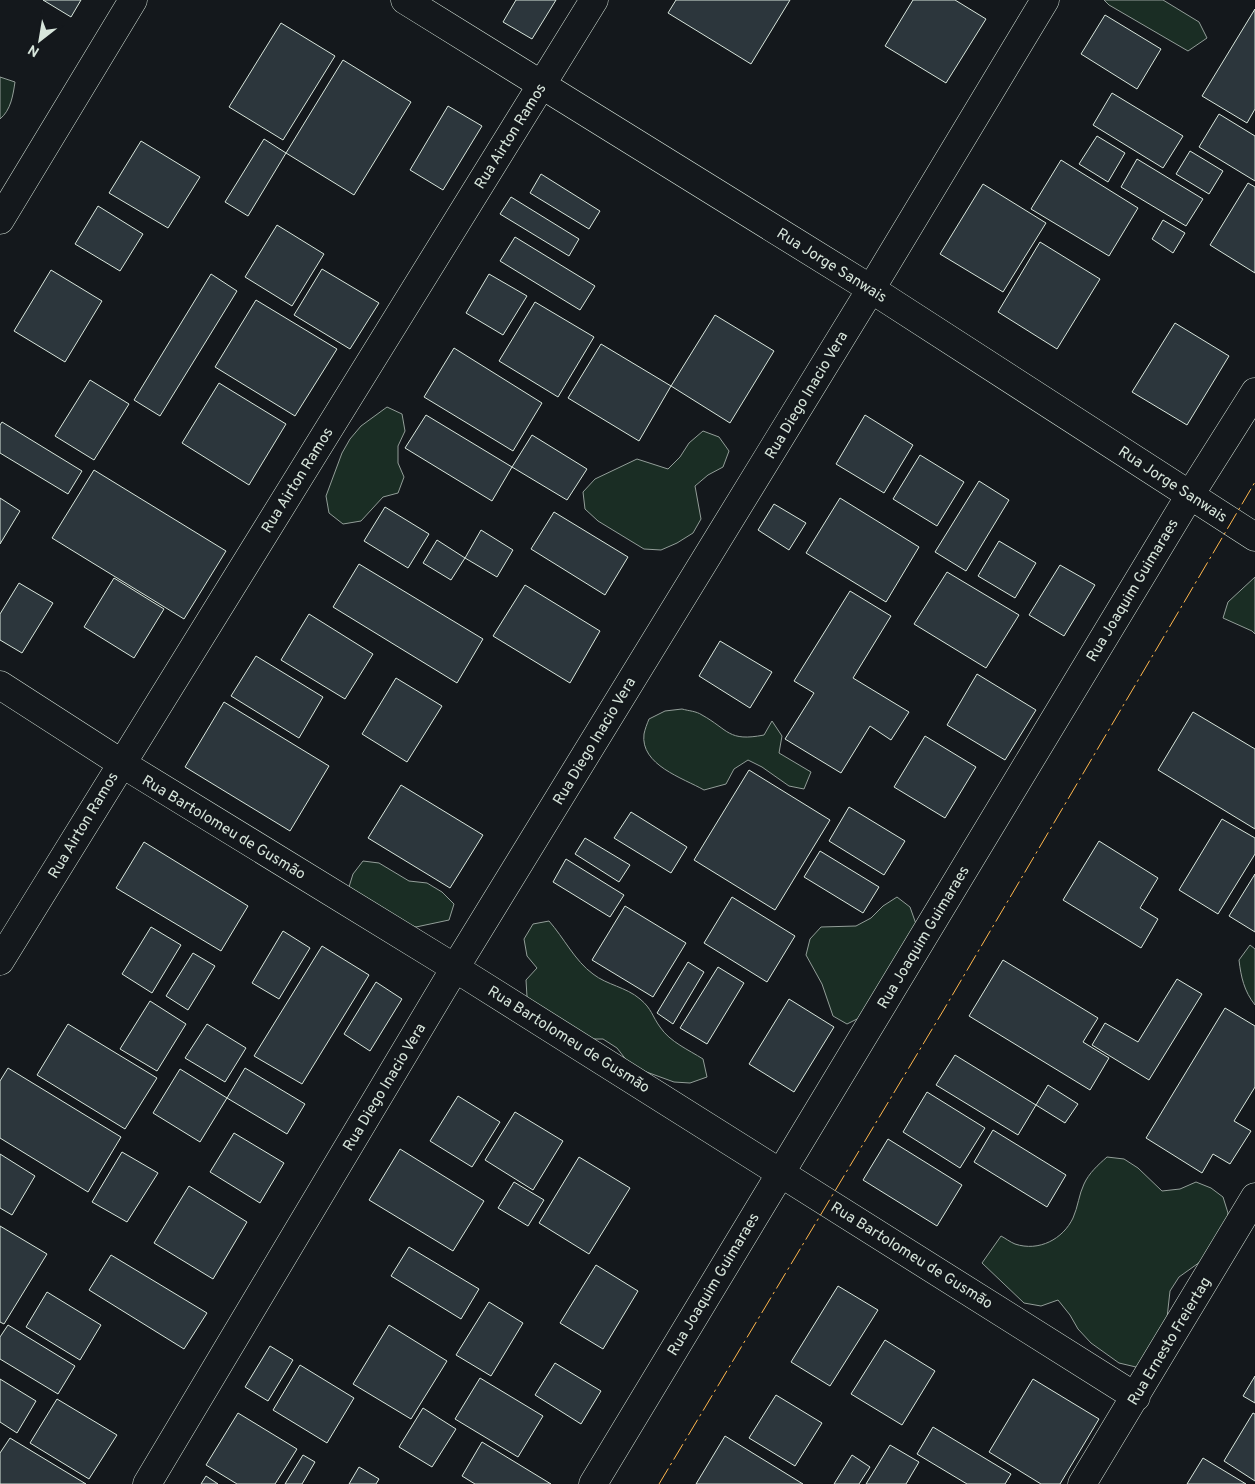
<svg xmlns="http://www.w3.org/2000/svg" width="1255" height="1484" font-family="Overpass,sans-serif">
	<style>
		.green { fill: #1a2d24; stroke: #939e99 }
		.building { fill: #2c363c; stroke: #d8e6dc }
		.lines { fill: none; stroke-linecap: round; stroke-linejoin: round }
		.street-casing { stroke: #d8e6dc; stroke-width: 29 }
		.street { stroke: #14181c; stroke-width: 28 }
		.power { stroke: #ffb74d; stroke-width: 1; stroke-dasharray: 18 4 2.5 4; stroke-linecap: butt }
		.labels { text-anchor: middle; stroke-width: 4; stroke-linejoin: round; paint-order: stroke }
		.street-label { font-size: 15px; fill: #d8e6dc; stroke: #14181c }
	</style>
	<rect width="100%" height="100%" fill="#14181c"/>
	<path class="green" d="M1104,0H1163L1199,22L1207,38L1188,51L1109,5Z
		M0,77L15,82C13,95 11,110 0,119Z
		M387,407L402,414L405,431L398,446V463L404,477L398,493L383,497L361,521L343,524L329,513L326,496L342,453L350,439L361,426Z
		M703,431L719,437L729,451L723,467L708,475L695,486L701,519L693,533L677,543L661,550L644,549L598,521L585,509L583,492L595,479L637,459L668,469L680,457L689,443Z
		M1255,577V634L1252,631L1223,618L1228,602Z
		M682,709C689,711 696,711 702,715C729,730 728,742 764,735L772,721L782,736L779,753L811,772L804,789L789,786L762,767L748,760L734,769L726,784L704,790C683,778 640,765 644,734C645,729 647,724 649,719L665,711Z
		M363,861L379,863L409,881L427,883L442,892L454,904L449,920L416,927L387,918L348,890L353,874Z
		M897,897L910,907L916,924L867,1014L847,1024L833,1016L822,984L806,955L810,939L821,927L856,926L871,918L883,906Z
		M549,921C564,938 575,961 593,974C607,985 626,987 640,999C652,1009 652,1016 660,1027C670,1042 689,1050 703,1059L707,1077L690,1083L674,1082L641,1070L627,1061L617,1048L603,1039H586L539,1011L527,997L526,980L537,968L527,956L524,939L533,924Z
		M1250,945L1255,949V1005C1244,991 1241,977 1239,960Z
		M1107,1157L1124,1159L1138,1168L1162,1191L1180,1189L1196,1182L1211,1188L1223,1197L1228,1213L1226,1230L1207,1257L1179,1277L1170,1291L1166,1327L1152,1359L1136,1367L1119,1363L1091,1343L1078,1329L1070,1315L1058,1300L1041,1306L1024,1303L982,1263L1001,1236C1005,1238 1010,1242 1015,1244C1039,1252 1063,1239 1073,1218C1078,1207 1079,1194 1084,1184C1089,1173 1098,1165 1107,1157Z"/>
	<path class="building" d="M43,0H81L71,17Z
		M516,0H556L532,39L503,22Z
		M676,0H790L751,64L668,13Z
		M913,0H955L986,19L946,83L885,46Z
		M1255,9V109L1247,123L1202,96Z
		M1105,15L1161,49L1137,89L1081,54Z
		M281,23L335,56L283,140L229,107Z
		M343,60L411,102L354,195L286,153Z
		M1112,93L1183,136L1163,168L1093,125Z
		M448,106L482,126L443,190L410,170Z
		M1219,114L1255,136V181L1199,147Z
		M1097,136L1125,153L1108,182L1079,164Z
		M264,139L286,153L248,216L225,202Z
		M141,141L200,177L168,228L109,193Z
		M1190,151L1223,171L1209,194L1176,174Z
		M1137,159L1203,199L1186,226L1121,187Z
		M1061,160L1138,208L1109,256L1031,209Z
		M541,174L600,211L589,229L530,193Z
		M1248,183L1255,187V273L1210,245Z
		M983,184L1046,223L1003,292L940,254Z
		M511,197L579,239L569,256L500,214Z
		M98,206L143,234L120,271L75,244Z
		M1163,220L1185,233L1173,253L1152,239Z
		M277,225L324,254L292,306L245,277Z
		M515,237L595,286L580,310L500,261Z
		M1040,242L1100,279L1057,349L998,312Z
		M322,269L379,303L350,349L294,315Z
		M51,270L102,301L65,362L14,331Z
		M211,274L237,291L160,416L134,400Z
		M489,274L527,296L503,335L466,313Z
		M256,300L337,349L295,416L215,367Z
		M535,302L594,337L558,397L499,361Z
		M715,315L774,351L730,423L671,386Z
		M1175,323L1229,356L1187,425L1132,392Z
		M601,344L671,386L639,441L568,398Z
		M454,348L542,403L513,451L424,397Z
		M90,380L129,404L94,460L55,436Z
		M219,383L286,424L249,485L182,443Z
		M426,415L512,467L492,501L405,448Z
		M865,415L913,445L884,493L836,464Z
		M2,422L82,471L68,494L0,453V425Z
		M532,435L587,469L567,500L512,467Z
		M920,455L964,482L937,526L893,499Z
		M94,470L226,551L184,619L52,538Z
		M979,481L1009,500L966,571L935,552Z
		M0,498L20,511L0,544Z
		M840,498L919,547L886,602L806,553Z
		M774,504L806,523L789,550L758,530Z
		M385,507L429,534L408,568L364,541Z
		M554,512L628,557L605,595L531,549Z
		M481,530L513,550L497,577L465,558Z
		M437,540L465,558L451,580L423,563Z
		M999,541L1036,563L1015,598L978,576Z
		M359,564L483,639L457,683L333,607Z
		M1060,565L1095,585L1064,636L1029,615Z
		M947,572L1019,615L986,668L914,624Z
		M114,578L164,609L134,658L84,627Z
		M19,583L53,603L22,653L0,640V614Z
		M525,585L600,631L570,683L493,636Z
		M850,591L891,616L853,678L909,712L891,740L870,726L841,773L785,739L814,693L794,681Z
		M309,614L373,654L345,699L281,660Z
		M720,641L772,672L750,708L699,676Z
		M256,656L323,697L299,738L231,696Z
		M977,674L1036,710L1005,760L947,725Z
		M396,678L442,706L407,762L362,734Z
		M224,702L329,766L290,831L185,767Z
		M1193,712L1255,749V829L1158,770Z
		M925,736L976,767L945,818L894,787Z
		M749,770L830,820L775,910L694,860Z
		M401,785L483,835L450,888L368,838Z
		M849,807L905,841L884,875L829,841Z
		M631,812L687,847L671,873L614,838Z
		M1222,819L1255,838V854L1218,914L1179,890Z
		M585,838L630,865L619,882L575,854Z
		M1099,841L1158,878L1140,908L1158,919L1141,948L1063,900Z
		M144,842L248,906L221,951L116,888Z
		M820,851L879,887L863,913L804,877Z
		M566,859L624,895L610,917L553,882Z
		M1255,874V932L1229,916Z
		M732,897L795,936L767,982L704,943Z
		M625,906L686,943L653,997L592,960Z
		M151,927L181,945L152,993L122,974Z
		M283,931L310,948L279,999L252,983Z
		M322,946L369,975L302,1084L254,1056Z
		M193,953L215,966L188,1010L166,996Z
		M1003,960L1098,1018L1083,1042L1109,1058L1090,1090L969,1016Z
		M688,962L704,972L673,1024L657,1013Z
		M718,967L744,983L707,1044L680,1028Z
		M1177,979L1202,994L1149,1080L1092,1045L1105,1023L1138,1042Z
		M376,982L402,999L370,1051L344,1034Z
		M789,999L834,1027L794,1092L749,1064Z
		M150,1001L186,1024L157,1071L120,1049Z
		M1225,1008L1255,1026V1087L1234,1121L1251,1131L1230,1164L1213,1154L1202,1173L1146,1138Z
		M68,1024L157,1078L125,1129L37,1075Z
		M207,1024L246,1048L225,1082L185,1058Z
		M955,1055L1036,1105L1018,1135L936,1085Z
		M8,1068L121,1137L88,1192L0,1138V1081Z
		M245,1068L305,1104L287,1134L227,1098Z
		M180,1069L227,1098L200,1142L153,1113Z
		M1048,1085L1078,1104L1065,1123L1036,1105Z
		M927,1092L985,1128L960,1168L903,1132Z
		M458,1096L500,1122L472,1167L430,1141Z
		M515,1112L563,1141L533,1190L485,1160Z
		M993,1130L1066,1175L1047,1207L974,1162Z
		M234,1133L284,1163L260,1203L210,1172Z
		M888,1139L962,1185L937,1226L863,1180Z
		M400,1149L484,1201L453,1251L369,1200Z
		M122,1152L158,1173L127,1222L92,1202Z
		M0,1154L35,1176L12,1215L0,1208Z
		M579,1157L630,1188L589,1254L539,1223Z
		M514,1182L544,1200L528,1226L498,1208Z
		M189,1186L247,1222L213,1279L154,1243Z
		M0,1226L47,1254L4,1324L0,1322Z
		M409,1247L479,1289L461,1319L391,1276Z
		M111,1255L207,1313L184,1349L89,1290Z
		M596,1265L638,1291L603,1349L560,1323Z
		M838,1286L878,1310L830,1386L791,1362Z
		M47,1292L101,1325L80,1360L26,1327Z
		M489,1302L523,1323L491,1376L456,1355Z
		M8,1325L75,1366L58,1394L0,1359V1337Z
		M389,1325L447,1361L411,1419L353,1384Z
		M885,1340L935,1371L902,1425L851,1394Z
		M270,1346L293,1360L268,1401L245,1387Z
		M555,1363L601,1391L581,1424L535,1395Z
		M300,1365L354,1398L327,1443L273,1410Z
		M1255,1376V1403L1243,1396Z
		M480,1378L543,1416L518,1457L455,1419Z
		M0,1379L36,1401L17,1433L0,1422Z
		M1033,1379L1099,1419L1060,1484H1041L989,1452Z
		M776,1395L822,1423L795,1466L749,1438Z
		M57,1399L117,1435L89,1479L30,1443Z
		M423,1408L456,1429L432,1467L399,1447Z
		M238,1413L297,1449L275,1484H237L206,1465Z
		M1253,1413L1255,1414V1481L1224,1461Z
		M933,1427L1011,1474L1005,1484H967L917,1454Z
		M725,1436L803,1484H696Z
		M10,1438L86,1484H0V1453Z
		M482,1442L551,1484H475L462,1476Z
		M890,1445L919,1462L906,1484H866Z
		M303,1455L315,1462L302,1484H285Z
		M852,1455L870,1467L859,1484H834Z
		M1203,1458L1246,1484H1187Z
		M359,1467L379,1479L376,1484H349Z
		M206,1476L218,1484H201Z"/>
	<g class="lines">
		<g class="street-casing">
			<path id="street" d="M405,0L871,289L1255,537
				M0,220L133,0
				M0,685L121,763L455,968L1136,1397
				M0,961L594,0
				M147,1484L455,968L871,289L1045,0
				M593,1484L1190,495L1255,392
				M1082,1484L1255,1197"/>
		</g>
		<use href="#street" class="street"/>
		<path class="power" d="M659,1484L943,1011L1255,482"/>
	</g>
	<g class="labels">
		<g class="street-label">
			<text transform="translate(510 136) rotate(-58)" y="5">Rua Airton Ramos</text>
			<text transform="translate(832 265) rotate(32)" y="5">Rua Jorge Sanwais</text>
			<text transform="translate(806 395) rotate(-59)" y="5">Rua Diego Inacio Vera</text>
			<text transform="translate(297 480) rotate(-58)" y="5">Rua Airton Ramos</text>
			<text transform="translate(1173 484) rotate(33)" y="5">Rua Jorge Sanwais</text>
			<text transform="translate(1132 590) rotate(-59)" y="5">Rua Joaquim Guimaraes</text>
			<text transform="translate(594 741) rotate(-59)" y="5">Rua Diego Inacio Vera</text>
			<text transform="translate(83 825) rotate(-59)" y="5">Rua Airton Ramos</text>
			<text transform="translate(224 827) rotate(31)" y="5">Rua Bartolomeu de Gusmão</text>
			<text transform="translate(923 937) rotate(-59)" y="5">Rua Joaquim Guimaraes</text>
			<text transform="translate(569 1039) rotate(32)" y="5">Rua Bartolomeu de Gusmão</text>
			<text transform="translate(384 1087) rotate(-59)" y="5">Rua Diego Inacio Vera</text>
			<text transform="translate(912 1255) rotate(32)" y="5">Rua Bartolomeu de Gusmão</text>
			<text transform="translate(713 1284) rotate(-59)" y="5">Rua Joaquim Guimaraes</text>
			<text transform="translate(1169 1341) rotate(-59)" y="5">Rua Ernesto Freiertag</text>
		</g>
	</g>
	<g transform="translate(40 40) rotate(211)" stroke="#14181c" stroke-width="4" paint-order="stroke">
	<path d="M0-4L9 19L0 12L-9 19Z" fill="#d8e6dc"/>
	<text y="-8" font-size="14" font-weight="bold" text-anchor="middle" fill="#d8e6dc">N</text>
	</g>
</svg>
